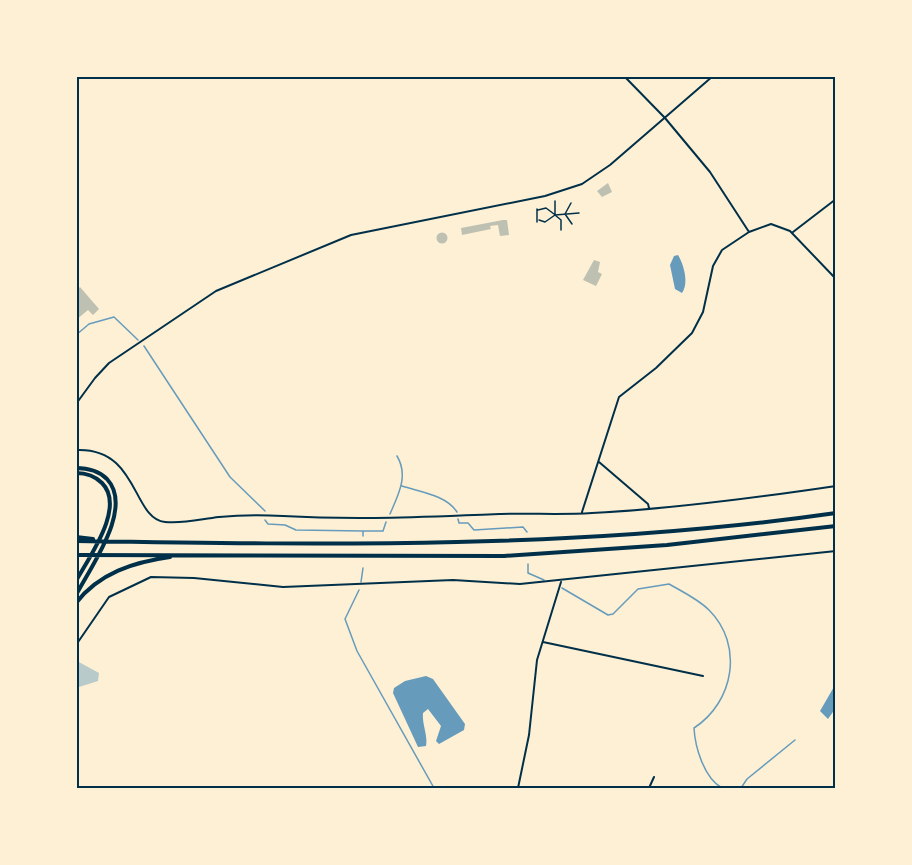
<svg xmlns="http://www.w3.org/2000/svg" width="912" height="865" font-family="'DM Sans',sans-serif">
	<style>
		.green { fill: #b9caca }
		.water { fill: #669bbc }
		.lines { fill: none; stroke-linecap: round; stroke-linejoin: round }
		.stream { stroke: #669bbc; stroke-width: 1.5 }
		.building { fill: #bec0b2 }
		.pedestrian { stroke: #003049; stroke-width: 1.5 }
		.minor { stroke: #003049; stroke-width: 2 }
		.tertiary { stroke: #003049; stroke-width: 2 }
		.motorway { stroke: #003049; stroke-width: 4 }
		.neatline { fill: none; stroke: #003049; stroke-width: 2 }
	</style>
	<rect width="100%" height="100%" fill="#fdf0d5"/>
	<path class="green" d="M77,661L99,673L98,681L79,687Z"/>
	<path class="water" d="M678,255C684,265 689,283 682,293L675,289L670,265L674,256Z
		M426,676L433,679L465,724L464,730L439,744L436,741L441,726L428,709L423,713C422,725 428,735 426,746L418,747L393,693L394,688L405,681Z
		M835,685V709L828,719L820,711Z"/>
	<g class="lines">
		<path class="stream" d="M76,335L89,324L114,317L138,340
			M144,346L230,477L265,511
			M402,486C420,492 446,495 457,512
			M390,514C398,495 409,476 397,456
			M458,519L459,523H468L474,530L523,527L527,532
			M265,520L268,524L285,525L296,530L363,531
			M363,536V531H383L386,522
			M528,564V573L544,580
			M361,582L363,568
			M562,588L608,615L613,614L638,589L669,584C683,592 698,599 709,610C744,645 734,702 694,728C695,747 704,778 722,788
			M359,590L345,619L357,651L434,788
			M741,788L747,779L795,740"/>
	</g>
	<path class="building" d="M608,183L612,192L602,197L597,191Z
		M503,220H507L509,235L500,236L498,225L490,226L491,229L462,235L461,228Z
		M436.5 238a5.5 5.5 0 1 1 11 0a5.5 5.5 0 1 1-11 0Z
		M594,260L600,262L598,272L602,274L596,286L583,280Z
		M80,287L99,309L93,315L88,310L76,320V291Z"/>
	<g class="lines">
		<path class="pedestrian" d="M555,201V215L561,220V230
			M571,203L565,214L572,224
			M537,209V222
			M538,210L546,208L554,214
			M539,220L545,222L555,215L579,213"/>
		<path class="minor" d="M624,76L665,118L710,172L749,232
			M793,232L836,199
			M76,450C139,447 132,519 165,522C184,524 201,519 219,517C240,515 262,515 283,516C356,520 428,517 501,514C531,513 561,515 592,513C673,509 755,498 836,486
			M599,462L648,504L649,508
			M582,512L619,397L656,368L692,333L703,312L713,266L722,250L749,232L771,224L790,231L836,279
			M543,642L703,676
			M76,645L109,597L151,577L194,578L283,587L453,580L520,584L836,551
			M518,788L529,735L537,660L561,582
			M649,788L654,777"/>
		<path class="tertiary" d="M76,404L95,378L109,363L216,291L351,235L545,196L582,184L610,165L713,76"/>
		<path class="motorway" d="M76,468C88,468 99,471 107,479C134,508 91,566 76,595
			M76,473C86,473 95,476 102,483C126,507 89,557 76,581
			M76,537L93,539
			M76,541C330,545 584,549 836,513
			M76,555L504,556L667,545L836,526
			M76,603C99,573 134,562 170,557"/>
	</g>
	<rect width="912" height="865" fill="none" stroke="#fdf0d5" stroke-width="156"/>
	<rect x="78" y="78" width="756" height="709" class="neatline"/>
</svg>
